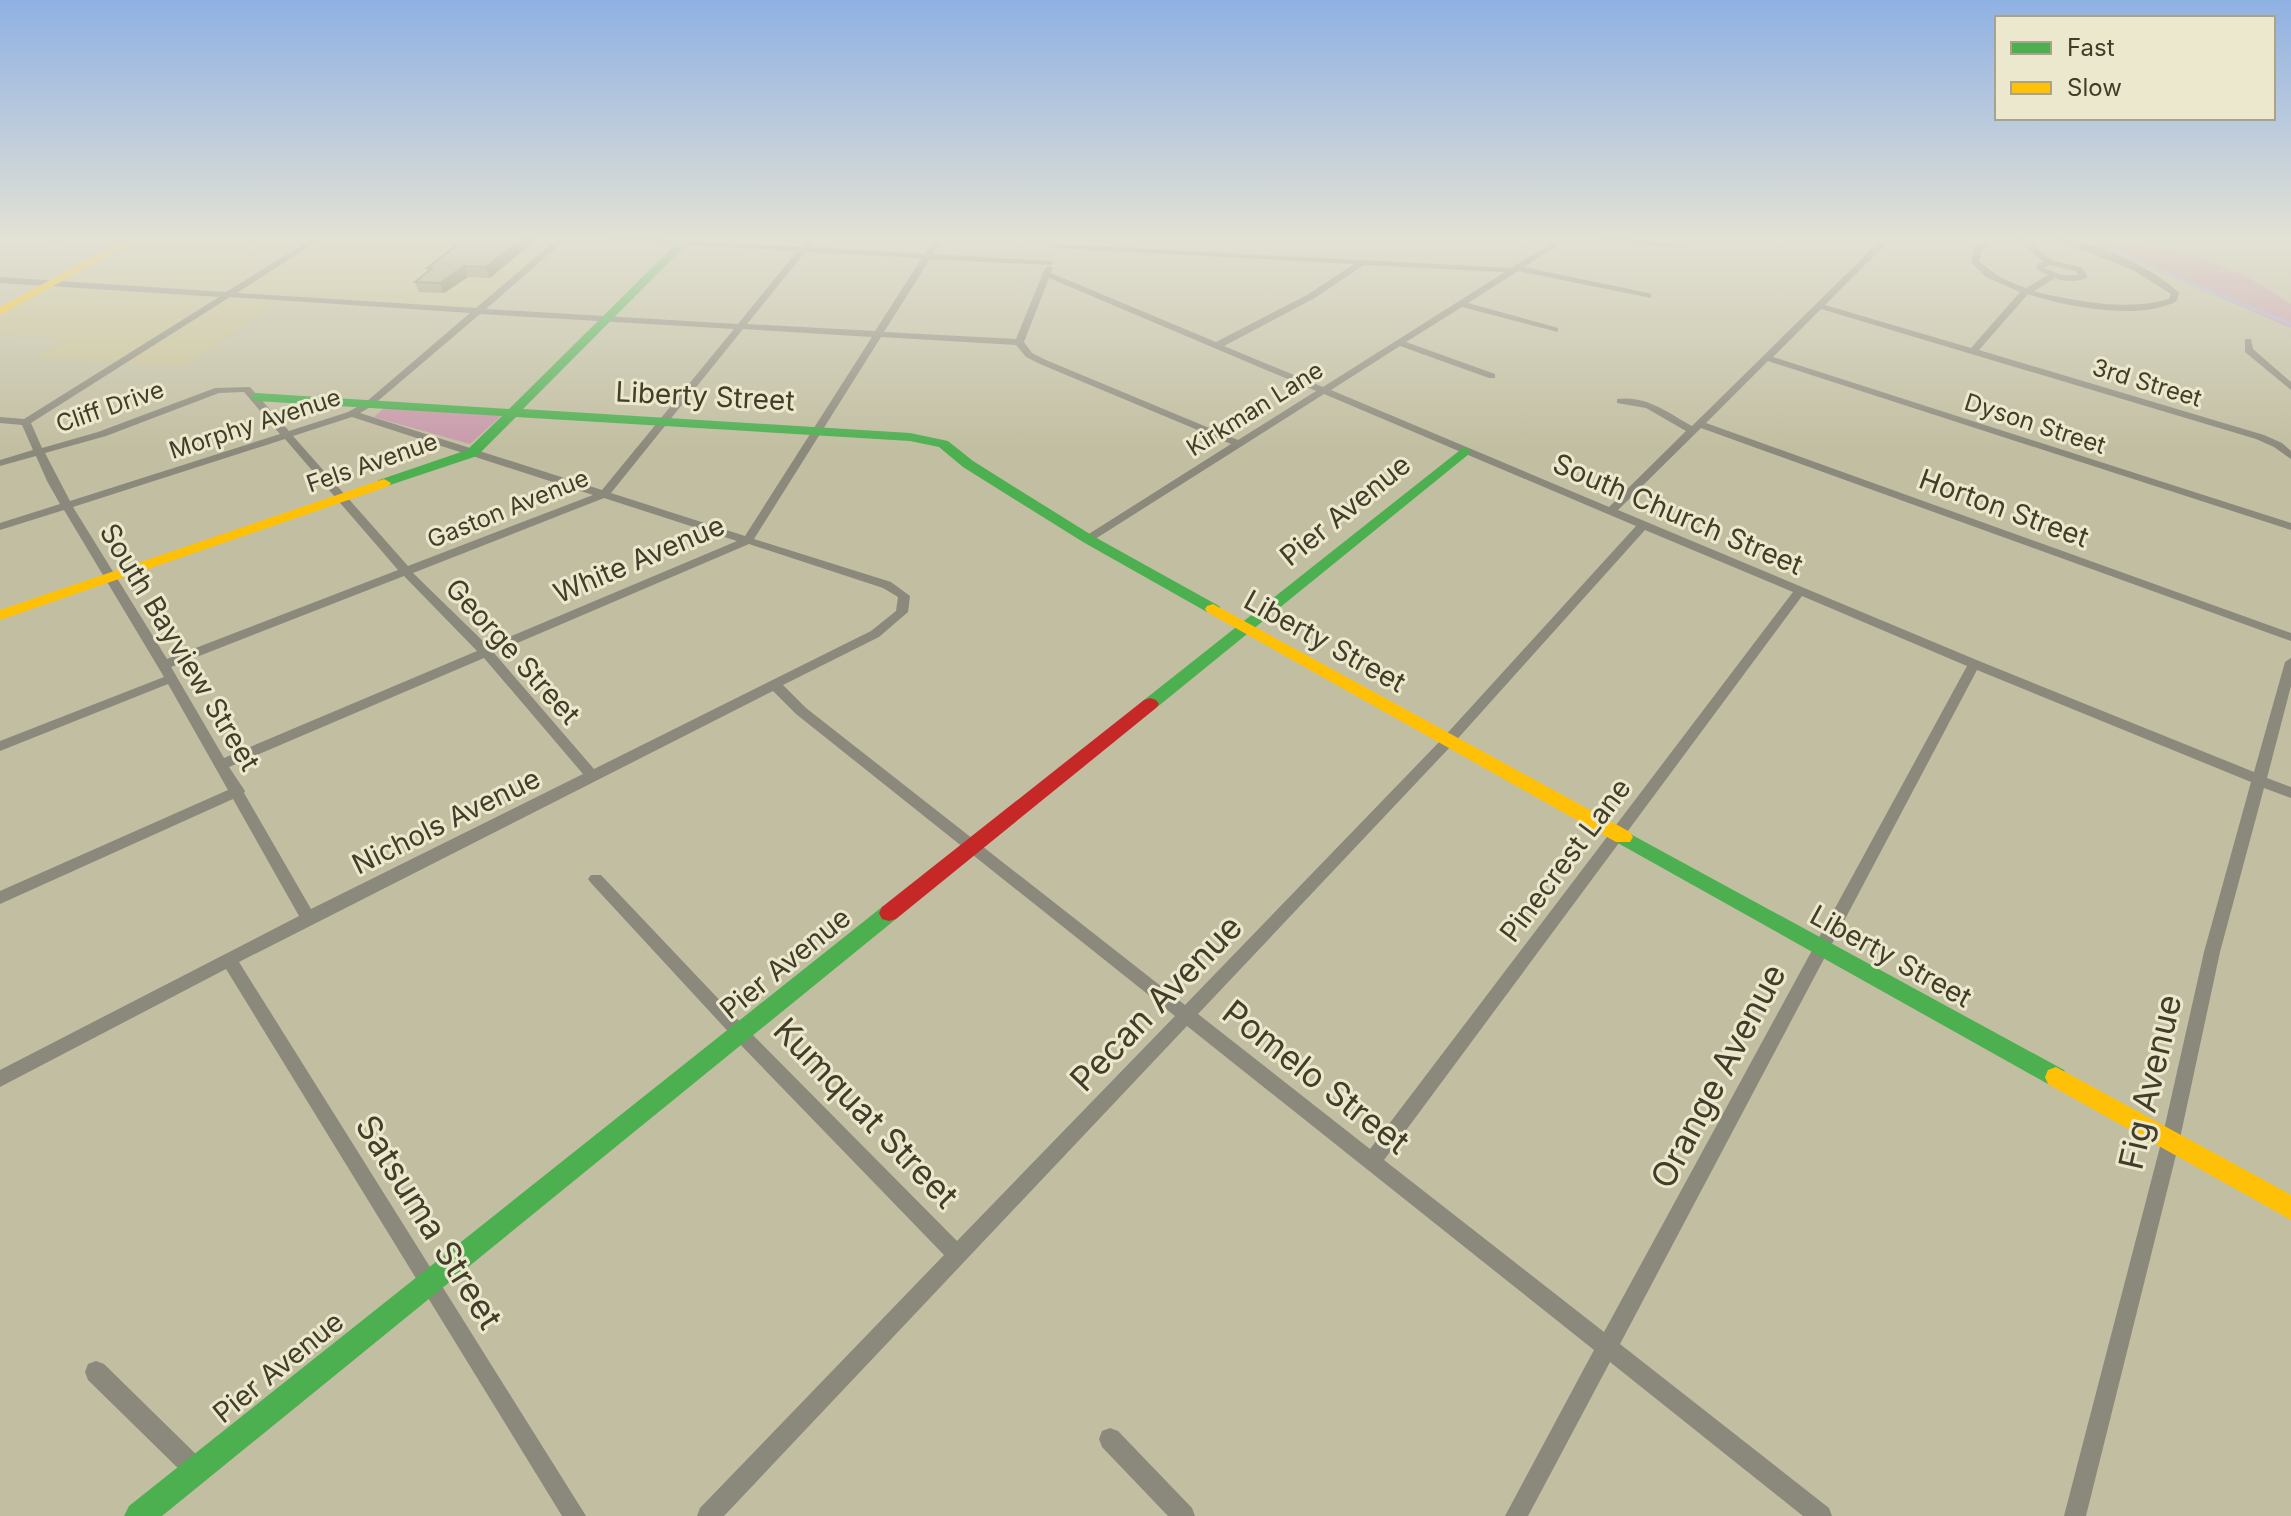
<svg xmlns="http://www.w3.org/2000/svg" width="2291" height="1516" font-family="Inter,sans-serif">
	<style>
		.built { fill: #c6c091 }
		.green { fill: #c899aa }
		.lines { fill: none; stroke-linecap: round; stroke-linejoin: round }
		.stream { stroke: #aaacdf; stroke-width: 3 }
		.street { fill: #8b897c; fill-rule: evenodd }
		.fast { fill: #4caf50; fill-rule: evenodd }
		.slow { fill: #ffc107; fill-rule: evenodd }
		.jam { fill: #c62828; fill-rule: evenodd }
		.wall { fill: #8d9071 }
		.shaded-wall { fill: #73765c }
		.building { fill: #a4a883; stroke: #73765c; stroke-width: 2 }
		.labels { text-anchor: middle; stroke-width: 6; stroke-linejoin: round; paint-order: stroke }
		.far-street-label { font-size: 24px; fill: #413d28; stroke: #ece8cd }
		.street-label { font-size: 28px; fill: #413d28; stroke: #ece8cd }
		.near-street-label { font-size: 34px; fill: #413d28; stroke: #ece8cd }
	</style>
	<rect width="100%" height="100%" fill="#c2bea1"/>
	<path class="built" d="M0,238H558L470,314L284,299L183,367L37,358L67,339L0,335V306L98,252L0,244Z"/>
	<path class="green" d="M2082,238H2125L2146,249L2185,253L2243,274L2291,304V328Z
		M385,407L502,415L470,444L374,417Z"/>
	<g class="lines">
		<path class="stream" d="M2094,238L2130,258L2291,324"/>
		<path class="street" d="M55,238H65L57,242L53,240Z
			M313,238H322L237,293L476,308L558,238H567L486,309L738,324L797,251L602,240L598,238H645L801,247L808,238H816L809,247L925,254L935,238H943L933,254L1050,261L1054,263L1050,265L930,259L884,332L1016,339L1045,268L1049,266L1053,268L1051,273L1216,342L1307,295L1354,264L1056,248L1052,246L1056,244L1511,268L1560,238H1569L1524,267L1648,293L1651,294V298L1518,271L1468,303L1558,328V332L1462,307L1406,342L1495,374V378H1489L1400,346L1331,390L1609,507L1686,431L1646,408L1617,403V399C1646,395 1667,412 1692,426L1883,238H1892L1825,305L1971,348L2020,292L1986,277L1971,262L1975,247L1990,238H1999L1982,250L1979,261C1993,274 2008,282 2026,288L2048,275L2036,269L2038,263L2044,262L2015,238H2024L2053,261L2081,267L2088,277C2080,282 2064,282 2055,278L2034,291L2040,293C2082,302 2127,311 2169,299L2171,294L2133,270L2052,238C2089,238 2153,267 2179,293L2177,301C2141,321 2066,307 2028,294L1979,350L2264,435L2282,443L2291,451V459L2274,447L2256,439L1821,309L1773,357L2291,523V530L1768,361L1706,423L2291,633V641L1701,428L1618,510L1979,661L2254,772L2285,662L2291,658V686L2267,778L2291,787V798L2264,788L2220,952L2179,1143L2086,1516H2064L2161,1143L2204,952L2251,782L1977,670L1620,1344L1829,1508L1832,1516H1803L1610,1362L1528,1516H1505L1594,1350L1187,1026L724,1516H697L700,1508L944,1255L735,1039L591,883L588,879L591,875H601L747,1029L957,1241L1175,1016L796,714L773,691L239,962L586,1516H562L226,969L0,1087V1070L299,916L233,799L0,904V891L228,790L168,684L0,751V741L164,677L64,510L0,530V523L60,504L47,481L36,456L0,466V460L33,450L22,425L0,423V417L24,419L219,297L0,283V277L226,292ZM805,252L922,258L875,331L747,324ZM1364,265L1505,272L1323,387L1224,346L1313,299ZM2050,265L2075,271L2078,275H2062L2044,268ZM1049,278L1316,391L1238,440L1046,360L1032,353L1024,342ZM230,297L470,313L366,402L348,412L289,431L250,387L215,388L98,432L42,448L31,423ZM480,314L734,329L602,490L360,413L372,406ZM743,329L872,337L745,536L611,493ZM881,337L1016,345L1026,357L1040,364L1231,444L1084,537V541H1092L1324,394L1636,526L1442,739L1185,1005L806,708L783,685L879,637L908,612L910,596L891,582L754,539ZM244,392L280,434L70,501L45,453L106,436L219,393ZM352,417L593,495L408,566L293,436ZM285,439L398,570L167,659L73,507ZM604,498L737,541L488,646L413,573ZM1645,530L1793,592L1370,1149L1198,1014L1452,745ZM749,544L883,588L898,597L896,611L871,631L594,769L494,653ZM404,576L477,651L224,758L171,667ZM1802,596L1967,666L1604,1332L1384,1160ZM484,658L583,774L311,909L244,793L245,791L229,767Z
			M1593,238H1623L1684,244L1688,246L1684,248L1597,240Z
			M2245,339H2251L2253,349L2291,382V390L2245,352Z
			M96,1361L104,1364L204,1462L207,1470L204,1478L196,1481L188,1478L88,1380L85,1372L88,1364Z
			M1110,1428L1118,1431L1192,1508L1195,1516H1168L1102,1447L1099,1439L1102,1431Z"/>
		<path class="fast" d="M682,238H693L523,409L910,433L948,441L973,461L1093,536L1219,606L1221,609L1219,612H1207L1083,542L963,467L939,447L910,441L516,417L477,456L384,487L377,483L379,480L467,450L502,416L256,401L250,397L256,393L509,409Z
			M1464,447L1471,451L1469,454L1156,708H1144L1141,704L1144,700Z
			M1623,830L2064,1070L2067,1077L2064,1084L2056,1087L2048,1084L1616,842L1613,837L1616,832Z
			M889,905L896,907L899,913L896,919L162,1516H124L129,1506L882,907Z"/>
		<path class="slow" d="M128,238H141L0,315V307Z
			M384,479L391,483L389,486L0,620V610Z
			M1213,604L1630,832L1633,837L1630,842H1616L1207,612L1205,609L1207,606Z
			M2056,1067L2291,1195V1220L2048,1084L2045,1077L2048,1070Z"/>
		<path class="jam" d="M1150,698L1156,700L1159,704L1156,708L896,919L889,921L882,919L879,913L882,907L1144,700Z"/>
	</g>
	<path class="wall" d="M537,239L490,278L468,277L444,293L419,292L415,282L429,271L427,268Z"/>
	<path class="shaded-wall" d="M523,238L537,239L490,278L486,267Z
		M464,266L468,277L444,293L440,283Z"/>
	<path class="building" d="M466,238H523L486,267L464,266L440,283L415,282L432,268H427Z"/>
	<linearGradient id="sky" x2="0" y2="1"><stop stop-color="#8fb1e4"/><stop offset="0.53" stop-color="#e4e2d5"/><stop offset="1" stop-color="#e4e2d5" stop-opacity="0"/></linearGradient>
	<rect width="2291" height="450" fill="url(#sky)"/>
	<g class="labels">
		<g class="far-street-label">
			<text transform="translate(2147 383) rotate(17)" y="8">3rd Street</text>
			<text transform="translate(110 407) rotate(-19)" y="8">Cliff Drive</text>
			<text transform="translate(1255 409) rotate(-32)" y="8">Kirkman Lane</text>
			<text transform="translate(255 424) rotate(-18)" y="8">Morphy Avenue</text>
			<text transform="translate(2035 424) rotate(18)" y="8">Dyson Street</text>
			<text transform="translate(372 463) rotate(-19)" y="8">Fels Avenue</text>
			<text transform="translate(508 509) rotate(-22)" y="8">Gaston Avenue</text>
		</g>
		<g class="street-label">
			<text transform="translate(705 396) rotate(3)" y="10">Liberty Street</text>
			<text transform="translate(2004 508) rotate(20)" y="10">Horton Street</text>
			<text transform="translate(1345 510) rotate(-39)" y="10">Pier Avenue</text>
			<text transform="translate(1678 514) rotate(23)" y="10">South Church Street</text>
			<text transform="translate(639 559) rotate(-23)" y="10">White Avenue</text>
			<text transform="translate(1325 641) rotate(29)" y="10">Liberty Street</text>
			<text transform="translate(180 647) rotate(59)" y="10">South Bayview Street</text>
			<text transform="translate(513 651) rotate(48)" y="10">George Street</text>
			<text transform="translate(446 821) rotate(-26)" y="10">Nichols Avenue</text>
			<text transform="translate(1565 860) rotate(-53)" y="10">Pinecrest Lane</text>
			<text transform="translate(1891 956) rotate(29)" y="10">Liberty Street</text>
			<text transform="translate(785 963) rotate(-39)" y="10">Pier Avenue</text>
			<text transform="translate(278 1367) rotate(-39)" y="10">Pier Avenue</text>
		</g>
		<g class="near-street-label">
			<text transform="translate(1156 1003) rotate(-46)" y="12">Pecan Avenue</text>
			<text transform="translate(1718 1076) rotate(-62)" y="12">Orange Avenue</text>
			<text transform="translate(1316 1077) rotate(38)" y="12">Pomelo Street</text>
			<text transform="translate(2150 1082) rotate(-77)" y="12">Fig Avenue</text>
			<text transform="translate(866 1113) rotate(46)" y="12">Kumquat Street</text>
			<text transform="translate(429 1222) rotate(58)" y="12">Satsuma Street</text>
		</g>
	</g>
	<rect x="1995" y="16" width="280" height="104" fill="#ece8cd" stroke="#a8a48b" stroke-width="2"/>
	<rect x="2011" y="42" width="40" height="12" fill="#4caf50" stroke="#a8a48b" stroke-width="2"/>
	<text x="2067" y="56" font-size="24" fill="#413d28">Fast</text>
	<rect x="2011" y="82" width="40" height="12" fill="#ffc107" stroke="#a8a48b" stroke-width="2"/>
	<text x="2067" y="96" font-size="24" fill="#413d28">Slow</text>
</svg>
